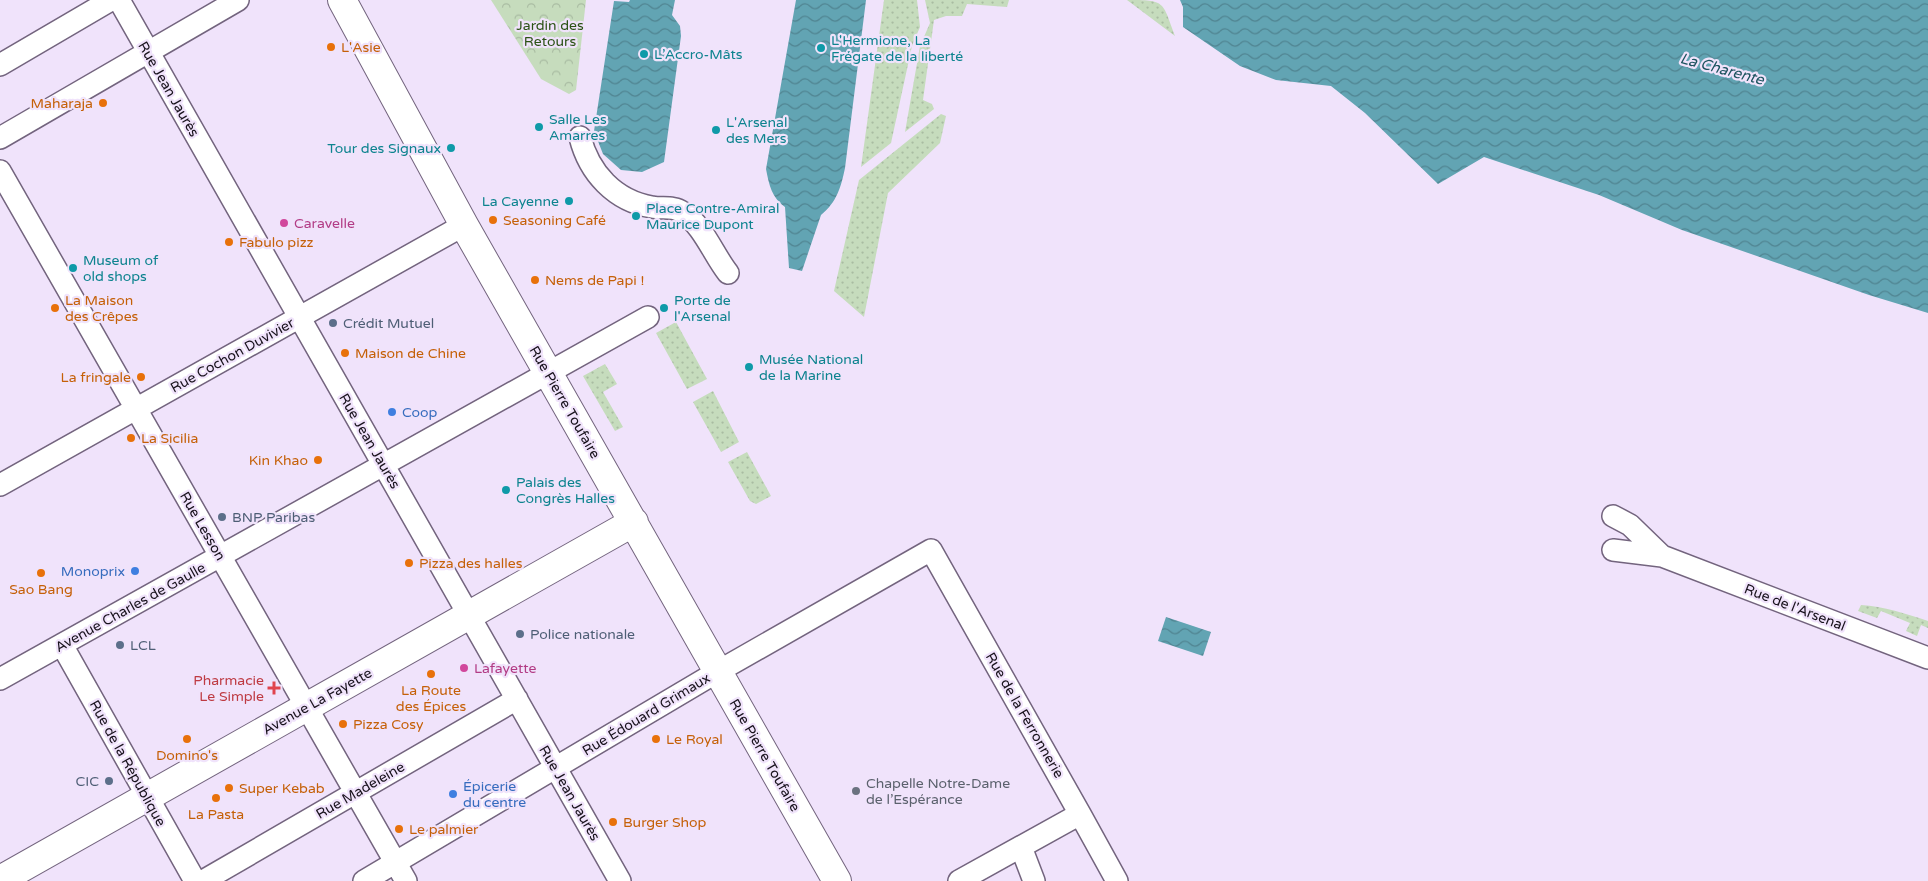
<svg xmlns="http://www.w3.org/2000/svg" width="1928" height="881" font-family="'Varela Round',sans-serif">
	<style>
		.grass { fill: url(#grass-dots) }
		.forest { fill: url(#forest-crowns) }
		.water { fill: url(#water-waves) }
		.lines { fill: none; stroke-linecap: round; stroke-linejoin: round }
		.street-casing { stroke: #73647e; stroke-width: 24 }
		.secondary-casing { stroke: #73647e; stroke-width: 30 }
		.street { stroke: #fff; stroke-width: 21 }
		.secondary { stroke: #fff; stroke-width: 28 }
		.food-dot { fill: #e8710a; stroke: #f0e3fb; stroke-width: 2 }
		.culture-dot { fill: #0f9aa8; stroke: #f0e3fb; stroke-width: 2 }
		.hotel-dot { fill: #d1479c; stroke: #f0e3fb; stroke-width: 2 }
		.service-dot { fill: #5c6f8a; stroke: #f0e3fb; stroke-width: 2 }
		.shop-dot { fill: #3f7fe0; stroke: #f0e3fb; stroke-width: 2 }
		.health-dot { fill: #e0444e; stroke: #f0e3fb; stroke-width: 2 }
		.worship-dot { fill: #6b7280; stroke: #f0e3fb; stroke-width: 2 }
		.labels { text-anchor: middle; stroke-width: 4.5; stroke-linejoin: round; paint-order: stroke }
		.park-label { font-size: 14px; fill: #2b5215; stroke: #f0e3fb }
		.culture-label { font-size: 14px; fill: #0d838f; stroke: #f0e3fb; text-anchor: start }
		.food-label { font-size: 14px; fill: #c56008; stroke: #f0e3fb; text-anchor: start }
		.street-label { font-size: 14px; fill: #18121c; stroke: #f0e3fb }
		.hotel-label { font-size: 14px; fill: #b23c85; stroke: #f0e3fb; text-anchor: start }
		.service-label { font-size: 14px; fill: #4e5e75; stroke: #f0e3fb; text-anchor: start }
		.shop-label { font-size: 14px; fill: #366cbe; stroke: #f0e3fb; text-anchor: start }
		.health-label { font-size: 14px; fill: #be3a42; stroke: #f0e3fb; text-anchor: end }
		.worship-label { font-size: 14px; fill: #5b616d; stroke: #f0e3fb; text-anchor: start }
		.water-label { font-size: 15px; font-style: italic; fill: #1b535e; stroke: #f0e3fb }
	</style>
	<defs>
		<pattern id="grass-dots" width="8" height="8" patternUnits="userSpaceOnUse" patternTransform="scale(1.25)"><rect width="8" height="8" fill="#c6dcbd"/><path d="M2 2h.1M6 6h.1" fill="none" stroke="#a9bca2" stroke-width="1.8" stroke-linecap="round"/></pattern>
		<pattern id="forest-crowns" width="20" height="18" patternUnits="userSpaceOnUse" patternTransform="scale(1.25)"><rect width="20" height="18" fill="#c6dcbd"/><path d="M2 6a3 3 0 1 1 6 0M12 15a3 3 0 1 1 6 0" fill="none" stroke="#a9bca2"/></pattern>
		<pattern id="water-waves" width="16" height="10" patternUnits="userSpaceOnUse" patternTransform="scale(1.25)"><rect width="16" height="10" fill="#62a4b3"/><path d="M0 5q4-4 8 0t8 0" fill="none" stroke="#508491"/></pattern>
	</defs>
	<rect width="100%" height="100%" fill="#f0e3fb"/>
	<path class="grass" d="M884,0H917L920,27L912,46L891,143L861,167Z
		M925,0H1009L1007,7L967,4L962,16H946L934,20L923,100L932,104L934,109L905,132L920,46L930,23Z
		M1127,0C1166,0 1162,1 1175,36Z
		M941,114L946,116L940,143L888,193L864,317L834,291L859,180Z
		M676,322L707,379L687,389L656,333Z
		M605,364L617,384L603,392L623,427L615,431L583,376Z
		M713,391L739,442L721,452L693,402Z
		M747,452L771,496L756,504L750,501L728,462Z
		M1861,605C1883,606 1907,614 1928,621V628L1921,625L1917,636L1906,631L1910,623L1881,611L1877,618L1858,611Z"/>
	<path class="forest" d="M491,0H586L576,90L569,94L541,79Z"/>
	<path class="water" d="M630,0H675L672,15L680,26L681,36L664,162L642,172L621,170L603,154L594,131L614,1L629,2Z
		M796,0H866L845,168C841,187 837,202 821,215L802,271L789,268L785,207C772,198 769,185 766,169Z
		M1180,0H1928V313L1869,295L1682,230L1599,195L1484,157L1438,184L1365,113L1331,86L1276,80L1240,66L1183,27V7Z
		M1166,617L1211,632L1203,656L1158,641Z"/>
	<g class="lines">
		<g class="street-casing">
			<path id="street" d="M119,0L620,881
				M0,65L111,0
				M580,137C589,173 615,201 652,207C662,209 674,206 682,212C703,225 713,254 728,273
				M0,138L238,0
				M0,171L406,881
				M0,485L464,225
				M1613,516L1630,525L1662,556L1613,550
				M1662,556L1928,658
				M62,645L195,881
				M0,679L648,317
				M1021,847L1034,881
				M203,881L517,699
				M364,881L717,672L931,550L1080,814L1117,881
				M959,881L1080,814"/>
		</g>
		<g class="secondary-casing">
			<path id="secondary" d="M342,0L464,225L837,881
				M0,880L634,522"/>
		</g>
		<use href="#street" class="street"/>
		<use href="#secondary" class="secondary"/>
	</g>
	<g class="food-dot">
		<circle cx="331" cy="47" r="5"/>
		<circle cx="103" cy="103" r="5"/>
		<circle cx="493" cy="220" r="5"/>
		<circle cx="229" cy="242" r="5"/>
		<circle cx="535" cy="280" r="5"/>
		<circle cx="55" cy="308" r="5"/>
		<circle cx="345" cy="353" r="5"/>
		<circle cx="141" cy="377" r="5"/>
		<circle cx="131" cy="438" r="5"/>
		<circle cx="318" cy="460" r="5"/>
		<circle cx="409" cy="563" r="5"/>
		<circle cx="41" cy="573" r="5"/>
		<circle cx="431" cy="674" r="5"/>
		<circle cx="343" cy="724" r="5"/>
		<circle cx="187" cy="739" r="5"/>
		<circle cx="656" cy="739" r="5"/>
		<circle cx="229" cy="788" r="5"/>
		<circle cx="216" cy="798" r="5"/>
		<circle cx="613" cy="822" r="5"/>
		<circle cx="399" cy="829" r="5"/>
	</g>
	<g class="culture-dot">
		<circle cx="821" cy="48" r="5"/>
		<circle cx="644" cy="54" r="5"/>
		<circle cx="539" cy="127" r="5"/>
		<circle cx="716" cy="130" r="5"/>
		<circle cx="451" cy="148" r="5"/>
		<circle cx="569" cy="201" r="5"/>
		<circle cx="636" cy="216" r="5"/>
		<circle cx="73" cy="268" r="5"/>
		<circle cx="664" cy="308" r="5"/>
		<circle cx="749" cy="367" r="5"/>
		<circle cx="506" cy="490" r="5"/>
	</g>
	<g class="hotel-dot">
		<circle cx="284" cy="223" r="5"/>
		<circle cx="464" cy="668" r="5"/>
	</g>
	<g class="service-dot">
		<circle cx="333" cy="323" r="5"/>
		<circle cx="222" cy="517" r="5"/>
		<circle cx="520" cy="634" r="5"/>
		<circle cx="120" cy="645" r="5"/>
		<circle cx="109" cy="781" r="5"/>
	</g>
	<g class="shop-dot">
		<circle cx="392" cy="412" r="5"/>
		<circle cx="135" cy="571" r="5"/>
		<circle cx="453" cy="794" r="5"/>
	</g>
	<path class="health-dot" d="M271.5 680.5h5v5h5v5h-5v5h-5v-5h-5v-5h5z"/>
	<circle class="worship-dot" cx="856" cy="791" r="5"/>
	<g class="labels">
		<g class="park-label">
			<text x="550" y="30">Jardin des<tspan x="550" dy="16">Retours</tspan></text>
		</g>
		<g class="culture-label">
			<text x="831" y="45">L'Hermione, La<tspan x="831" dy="16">Frégate de la liberté</tspan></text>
			<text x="654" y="59">L’Accro-Mâts</text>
			<text x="549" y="124">Salle Les<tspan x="549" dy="16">Amarres</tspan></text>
			<text x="726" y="127">L'Arsenal<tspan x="726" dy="16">des Mers</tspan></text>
			<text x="441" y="153" text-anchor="end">Tour des Signaux</text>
			<text x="559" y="206" text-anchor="end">La Cayenne</text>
			<text x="646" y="213">Place Contre-Amiral<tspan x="646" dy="16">Maurice Dupont</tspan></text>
			<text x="83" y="265">Museum of<tspan x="83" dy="16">old shops</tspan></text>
			<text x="674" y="305">Porte de<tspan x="674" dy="16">l'Arsenal</tspan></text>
			<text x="759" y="364">Musée National<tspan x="759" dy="16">de la Marine</tspan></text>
			<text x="516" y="487">Palais des<tspan x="516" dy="16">Congrès Halles</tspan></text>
		</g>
		<g class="food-label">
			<text x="341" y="52">L'Asie</text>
			<text x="93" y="108" text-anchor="end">Maharaja</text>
			<text x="503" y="225">Seasoning Café</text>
			<text x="239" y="247">Fabulo pizz</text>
			<text x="545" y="285">Nems de Papi !</text>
			<text x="65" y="305">La Maison<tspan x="65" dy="16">des Crêpes</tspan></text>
			<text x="355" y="358">Maison de Chine</text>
			<text x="131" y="382" text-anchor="end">La fringale</text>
			<text x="141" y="443">La Sicilia</text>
			<text x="308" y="465" text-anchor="end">Kin Khao</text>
			<text x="419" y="568">Pizza des halles</text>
			<text x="41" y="594" text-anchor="middle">Sao Bang</text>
			<text x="431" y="695" text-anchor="middle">La Route<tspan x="431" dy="16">des Épices</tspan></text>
			<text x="353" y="729">Pizza Cosy</text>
			<text x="666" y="744">Le Royal</text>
			<text x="187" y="760" text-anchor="middle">Domino's</text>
			<text x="239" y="793">Super Kebab</text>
			<text x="216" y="819" text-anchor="middle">La Pasta</text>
			<text x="623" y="827">Burger Shop</text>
			<text x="409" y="834">Le palmier</text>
		</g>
		<g class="street-label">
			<text transform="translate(169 89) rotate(60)" y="5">Rue Jean Jaurès</text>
			<text transform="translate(232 355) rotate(-29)" y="5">Rue Cochon Duvivier</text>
			<text transform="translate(565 402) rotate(60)" y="5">Rue Pierre Toufaire</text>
			<text transform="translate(370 441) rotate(60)" y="5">Rue Jean Jaurès</text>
			<text transform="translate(203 526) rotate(60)" y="5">Rue Lesson</text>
			<text transform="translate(130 607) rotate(-29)" y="5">Avenue Charles de Gaulle</text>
			<text transform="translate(1795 607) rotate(21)" y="5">Rue de l'Arsenal</text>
			<text transform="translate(317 701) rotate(-29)" y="5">Avenue La Fayette</text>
			<text transform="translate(646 714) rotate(-31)" y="5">Rue Édouard Grimaux</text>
			<text transform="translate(1025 715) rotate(60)" y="5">Rue de la Ferronnerie</text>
			<text transform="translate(765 755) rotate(60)" y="5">Rue Pierre Toufaire</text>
			<text transform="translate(128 763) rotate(61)" y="5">Rue de la République</text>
			<text transform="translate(360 790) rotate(-30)" y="5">Rue Madeleine</text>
			<text transform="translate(570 793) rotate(60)" y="5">Rue Jean Jaurès</text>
		</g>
		<g class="hotel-label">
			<text x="294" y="228">Caravelle</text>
			<text x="474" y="673">Lafayette</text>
		</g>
		<g class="service-label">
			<text x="343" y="328">Crédit Mutuel</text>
			<text x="232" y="522">BNP Paribas</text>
			<text x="530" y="639">Police nationale</text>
			<text x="130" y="650">LCL</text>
			<text x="99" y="786" text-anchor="end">CIC</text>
		</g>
		<g class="shop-label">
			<text x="402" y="417">Coop</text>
			<text x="125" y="576" text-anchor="end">Monoprix</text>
			<text x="463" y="791">Épicerie<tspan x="463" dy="16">du centre</tspan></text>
		</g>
		<g class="health-label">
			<text x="264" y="685">Pharmacie<tspan x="264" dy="16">Le Simple</tspan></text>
		</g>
		<g class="worship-label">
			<text x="866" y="788">Chapelle Notre-Dame<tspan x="866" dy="16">de l’Espérance</tspan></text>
		</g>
		<g class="water-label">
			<text transform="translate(1722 69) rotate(15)" y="5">La Charente</text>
		</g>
	</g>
</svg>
